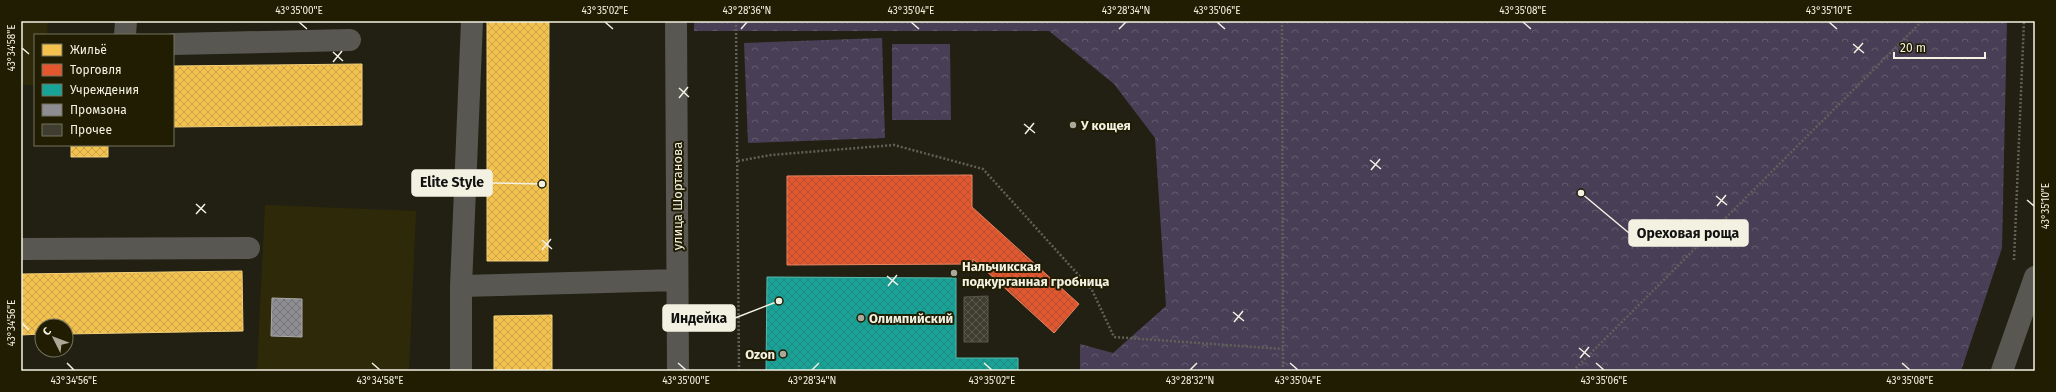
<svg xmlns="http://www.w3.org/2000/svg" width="2056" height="392" font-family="'Fira Sans',sans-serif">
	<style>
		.built { fill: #2e2a09 }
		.park { fill: url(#park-crowns) }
		.homes { fill: url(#homes-cross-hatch); stroke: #f2d07a }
		.shops { fill: url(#shops-cross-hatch); stroke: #e88664 }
		.public { fill: url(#public-cross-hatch); stroke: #59bbae }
		.industry { fill: url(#industry-cross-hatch); stroke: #acabaa }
		.building { fill: url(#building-cross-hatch); stroke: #58564b }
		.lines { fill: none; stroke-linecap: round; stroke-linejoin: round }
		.path { stroke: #616059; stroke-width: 2.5; stroke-dasharray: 2 2; stroke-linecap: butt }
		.minor { stroke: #585752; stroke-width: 22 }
		.ticks { fill: none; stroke: #f3f2e2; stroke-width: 1.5 }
		.poi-dot { fill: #aaa899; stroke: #201d03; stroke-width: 1.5 }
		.labels { text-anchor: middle; stroke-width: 4; stroke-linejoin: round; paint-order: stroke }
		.poi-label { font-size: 13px; font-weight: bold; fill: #f3f2e2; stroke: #201d03; text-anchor: start }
		.street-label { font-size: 13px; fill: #f3f2e2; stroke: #201d03 }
		.leader { fill: none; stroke: #f3f2e2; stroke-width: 1.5 }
		.callout-dot { fill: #f3f2e2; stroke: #201d03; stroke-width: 1.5 }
		.callout { fill: #f3f2e2; stroke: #f3f2e2; stroke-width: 1.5 }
		.callout-label { font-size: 14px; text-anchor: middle; font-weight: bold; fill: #111 }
		.neatline { fill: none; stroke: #f3f2e2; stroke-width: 1.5 }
		.ticks-label { font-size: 10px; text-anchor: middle; fill: #f3f2e2 }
	</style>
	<defs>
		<pattern id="park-crowns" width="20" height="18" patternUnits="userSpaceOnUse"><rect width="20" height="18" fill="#483f56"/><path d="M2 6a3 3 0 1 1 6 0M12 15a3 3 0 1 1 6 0" fill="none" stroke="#635b6e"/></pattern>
		<pattern id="homes-cross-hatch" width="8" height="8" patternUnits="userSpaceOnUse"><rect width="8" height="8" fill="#f2c14e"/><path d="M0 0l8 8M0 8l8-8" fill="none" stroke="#c8a34c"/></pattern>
		<pattern id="shops-cross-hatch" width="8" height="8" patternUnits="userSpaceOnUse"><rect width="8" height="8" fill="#e4572e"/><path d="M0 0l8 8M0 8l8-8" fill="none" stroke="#ae5236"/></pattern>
		<pattern id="public-cross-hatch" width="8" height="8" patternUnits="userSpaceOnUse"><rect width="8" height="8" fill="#17a398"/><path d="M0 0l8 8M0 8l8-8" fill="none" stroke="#26887f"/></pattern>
		<pattern id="industry-cross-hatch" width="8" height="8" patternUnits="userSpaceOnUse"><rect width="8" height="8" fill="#8d8d92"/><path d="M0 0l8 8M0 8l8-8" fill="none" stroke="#757577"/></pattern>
		<pattern id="building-cross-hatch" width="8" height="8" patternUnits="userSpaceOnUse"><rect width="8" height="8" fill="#3e3d30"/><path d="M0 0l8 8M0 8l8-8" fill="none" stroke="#5a5a4e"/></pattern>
	</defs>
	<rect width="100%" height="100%" fill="#222012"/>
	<path class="built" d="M21,21H48L47,35H35V85H21Z
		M265,205L416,211L409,371H257Z"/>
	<path class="park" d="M694,21H2007L2002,248L1961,371H1080V344L1113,353L1166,306L1155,138L1114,84L1049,31H694Z
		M882,38L885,138L748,143L744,43Z
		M892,44H950L951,120H892Z"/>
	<path class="homes" d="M487,21H549L548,261H487Z
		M362,64V125L173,127V66Z
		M71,145H108V157H71Z
		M242,271L243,331L66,334V326H42V334L21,335V274Z
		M552,315V371H494V316Z"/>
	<path class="shops" d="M972,175V207L1079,304L1054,333L973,259V264L787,265V176Z"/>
	<path class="public" d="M767,277L956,278V358H1018V371H766Z"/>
	<path class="industry" d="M272,298L302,299V337L271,336Z"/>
	<path class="building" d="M988,296V342H964V297Z"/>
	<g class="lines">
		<path class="path" d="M736,21L739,371
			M1282,21L1283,371
			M738,161L771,155L894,145L983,169L1092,290L1114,337L1283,349
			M2014,260L2024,21
			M1573,371L1922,21"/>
		<path class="minor" d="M676,21L678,371
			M125,35L126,21
			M173,44L350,40
			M21,249L249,248
			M461,286L677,280
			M461,371V286L472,21
			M2002,371L2035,277"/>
	</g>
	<path class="ticks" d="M299,22L307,29M605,22L613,29M911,22L919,29M1217,22L1225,29M1523,22L1531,29M1829,22L1837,29M741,29L747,22M1119,29L1126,22M1853,44L1864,53M22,48L29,54M333,52L343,61M1854,53L1863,43M333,62L342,51M679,88L689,97M679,98L688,87M1024,124L1035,133M1025,134L1034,123M1370,160L1381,169M1371,170L1380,159M1716,196L1727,205M2027,200L2034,206M196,204L206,213M1717,206L1726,195M196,214L205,204M542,240L552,249M542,250L551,239M887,276L898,285M888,286L897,275M1233,312L1244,321M1234,322L1243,311M22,323L29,330M1579,348L1590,357M1580,358L1589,347M67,363L74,370M372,363L380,370M678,363L686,370M984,363L992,370M1290,363L1298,370M1596,363L1604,370M1902,363L1910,370M812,370L819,363M1190,370L1197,363"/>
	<g class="poi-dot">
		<circle cx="1073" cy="125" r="4"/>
		<circle cx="954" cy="273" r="4"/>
		<circle cx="861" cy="318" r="4"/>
		<circle cx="783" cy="354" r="4"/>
	</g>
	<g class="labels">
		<g class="poi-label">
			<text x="1081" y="130">У кощея</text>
			<text x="962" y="271">Нальчикская<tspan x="962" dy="15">подкурганная гробница</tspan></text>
			<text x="869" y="323">Олимпийский</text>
			<text x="775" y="359" text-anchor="end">Ozon</text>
		</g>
		<g class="street-label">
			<text transform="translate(677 196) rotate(-90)" y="5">улица Шортанова</text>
		</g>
	</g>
	<path class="leader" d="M542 184L492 183M1581 193L1629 233M779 301L735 318"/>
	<g class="callout-dot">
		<circle cx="542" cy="184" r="4"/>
		<circle cx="1581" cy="193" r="4"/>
		<circle cx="779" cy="301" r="4"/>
	</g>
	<g class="callout">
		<rect x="412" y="170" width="80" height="26" rx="4"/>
		<rect x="1629" y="220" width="119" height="26" rx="4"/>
		<rect x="663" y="305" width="72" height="26" rx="4"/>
	</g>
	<g class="callout-label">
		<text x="452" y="187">Elite Style</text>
		<text x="1688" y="238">Ореховая роща</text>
		<text x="699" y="323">Индейка</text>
	</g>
	<rect width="2056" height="392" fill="none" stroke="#201d03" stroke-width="44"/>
	<rect x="34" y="34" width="140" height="112" fill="#201d03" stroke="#74725c"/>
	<rect x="42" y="44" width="20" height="12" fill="#f2c14e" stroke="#74725c"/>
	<text x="70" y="54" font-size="12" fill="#f3f2e2">Жильё</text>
	<rect x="42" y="64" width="20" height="12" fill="#e4572e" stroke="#74725c"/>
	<text x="70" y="74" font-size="12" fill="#f3f2e2">Торговля</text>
	<rect x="42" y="84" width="20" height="12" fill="#17a398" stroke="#74725c"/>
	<text x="70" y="94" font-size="12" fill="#f3f2e2">Учреждения</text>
	<rect x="42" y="104" width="20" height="12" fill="#8d8d92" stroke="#74725c"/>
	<text x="70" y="114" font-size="12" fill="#f3f2e2">Промзона</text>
	<rect x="42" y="124" width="20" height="12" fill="#3e3d30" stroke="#74725c"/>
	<text x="70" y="134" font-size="12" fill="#f3f2e2">Прочее</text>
	<g transform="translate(54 338) rotate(312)"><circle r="19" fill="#201d03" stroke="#74725c"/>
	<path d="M0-3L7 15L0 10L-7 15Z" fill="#aaa899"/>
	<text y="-6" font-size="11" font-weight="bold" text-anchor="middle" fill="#f3f2e2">С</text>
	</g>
	<path d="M1894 52v6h91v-6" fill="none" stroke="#f3f2e2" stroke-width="2"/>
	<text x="1900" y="52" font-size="12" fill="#f3f2e2" stroke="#201d03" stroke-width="3" paint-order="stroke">20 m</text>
	<rect x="22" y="22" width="2012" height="348" class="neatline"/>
	<g class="ticks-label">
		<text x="299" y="14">43°35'00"E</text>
		<text x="605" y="14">43°35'02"E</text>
		<text x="747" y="14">43°28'36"N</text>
		<text x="911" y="14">43°35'04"E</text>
		<text x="1126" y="14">43°28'34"N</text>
		<text x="1217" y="14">43°35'06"E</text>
		<text x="1523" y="14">43°35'08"E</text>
		<text x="1829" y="14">43°35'10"E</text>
		<text transform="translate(11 48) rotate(-90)" y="4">43°34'58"E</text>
		<text transform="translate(2045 206) rotate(-90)" y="4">43°35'10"E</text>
		<text transform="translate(11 323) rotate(-90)" y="4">43°34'56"E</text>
		<text x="74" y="384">43°34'56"E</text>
		<text x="380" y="384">43°34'58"E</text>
		<text x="686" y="384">43°35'00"E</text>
		<text x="812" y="384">43°28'34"N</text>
		<text x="992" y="384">43°35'02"E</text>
		<text x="1190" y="384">43°28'32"N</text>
		<text x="1298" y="384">43°35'04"E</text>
		<text x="1604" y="384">43°35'06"E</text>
		<text x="1910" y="384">43°35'08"E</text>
	</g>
</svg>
